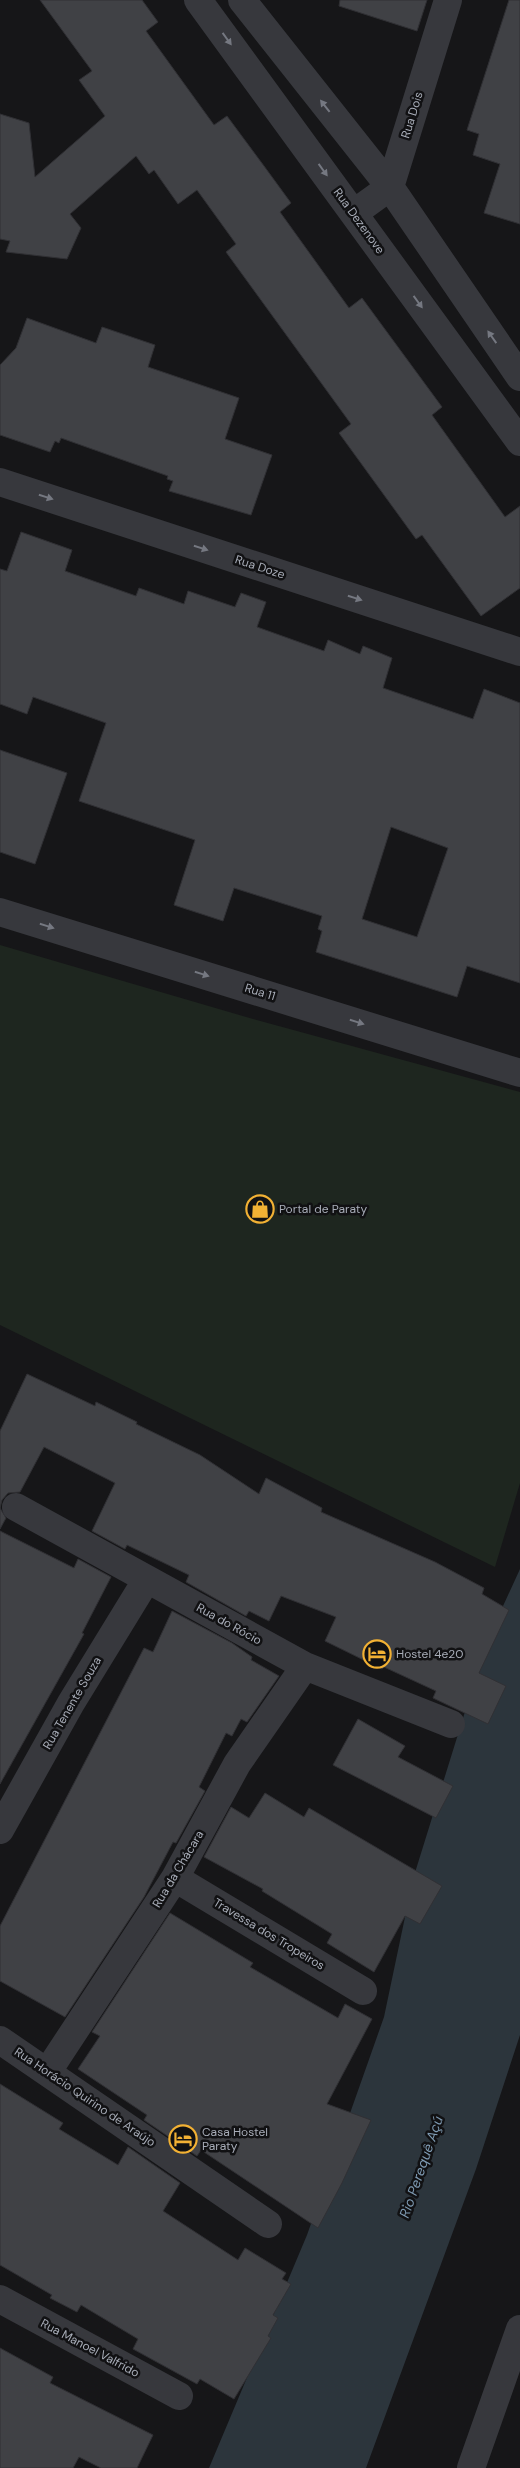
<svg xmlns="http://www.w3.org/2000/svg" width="520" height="2468" font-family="'DM Sans',sans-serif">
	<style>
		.green { fill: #1e261f }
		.water { fill: #2c353c }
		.building { fill: #404145; stroke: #303034; fill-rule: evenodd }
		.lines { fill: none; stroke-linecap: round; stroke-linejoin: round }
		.minor { stroke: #37383d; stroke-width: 28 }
		.oneway { fill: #757881 }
		.labels { text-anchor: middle; stroke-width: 5; stroke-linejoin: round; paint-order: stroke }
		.street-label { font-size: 12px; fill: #a8adb8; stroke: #111113 }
		.poi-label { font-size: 12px; fill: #a8adb8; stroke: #111113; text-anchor: start }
		.water-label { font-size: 14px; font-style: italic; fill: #7f9bb3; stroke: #111113 }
	</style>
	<rect width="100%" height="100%" fill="#161618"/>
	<path class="green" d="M0,945L253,1019L520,1092V1483L495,1567L0,1325Z"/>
	<path class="water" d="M520,1569V2035L476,2169L366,2468H209L307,2235L384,2017L413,1879L487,1641Z"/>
	<path class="building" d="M40,0H142L158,22L146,31L214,125L227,116L264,166L291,203L280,212L349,308L362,298L442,407L432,415L505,517L520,506V588L481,616L422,535L416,539L339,433L351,424L226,252L236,244L197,190L178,204L154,170L149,174L136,156L70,214L81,228L67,259L6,252L10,241L0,239V114L29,123L35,177L105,116L79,80L92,71Z
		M340,0H427L417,31L339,6Z
		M509,0H520V224L484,213L500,164L473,155L479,134L467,130Z
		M27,318L96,343L102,327L155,345L148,367L239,398L225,439L272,455L251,515L169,491L173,481L167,479L168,476L61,438L59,443L55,441L50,452L0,435V365L16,348Z
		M21,532L72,550L65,571L136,596L139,588L184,604L188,591L235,607L241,593L266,602L257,627L324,651L328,640L360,654L363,646L392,658L383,688L473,719L484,689L520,703V983L467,966L457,997L316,952L322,931L318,929L322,916L234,888L223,921L174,905L195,840L79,801L106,723L33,697L27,714L0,704V569L7,571ZM391,827L448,848L417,937L362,919Z
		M0,750L67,773L35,864L0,852Z
		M27,1374L95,1406L96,1402L137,1422L136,1424L200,1455L259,1494L266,1478L322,1508L321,1512L435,1562L484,1588L482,1594L509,1610L479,1673L506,1686L488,1724L433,1698L436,1691L384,1667L382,1669L325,1641L336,1617L281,1596L269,1621L249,1611L246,1616L186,1582L189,1575L127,1545L125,1549L92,1531L115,1483L44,1447L20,1492L8,1493L2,1500L0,1508L6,1518L0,1529V1431Z
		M0,1531L74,1568L78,1559L111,1577L82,1633L84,1634L0,1784Z
		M172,1611L232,1643L252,1657L251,1660L279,1676L247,1722L241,1719L232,1736L226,1733L199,1787L205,1791L176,1843L173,1842L144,1897L65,2017L0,1981V1926L144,1648L153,1652Z
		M358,1719L405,1746L398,1757L453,1786L436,1818L333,1765Z
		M265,1793L304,1817L309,1808L442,1886L420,1924L405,1916L374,1972L327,1943L332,1934L262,1891L263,1889L204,1857L231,1807L249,1818Z
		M170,1913L253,1963L250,1967L338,2018L345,2004L372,2019L327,2104L371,2120L342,2183L318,2228L201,2150L197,2156L144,2120L147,2115L78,2069L100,2036L92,2032Z
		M0,2084L63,2123L59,2129L118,2165L128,2147L180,2183L163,2211L238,2260L245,2248L286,2273L282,2279L291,2284L273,2315L278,2318L268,2336L271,2338L234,2399L200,2379L197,2384L133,2349L138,2339L81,2305L77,2312L50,2298L52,2295L0,2265Z
		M0,2348L53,2377L50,2383L153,2435L137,2468H101L79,2457L73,2468H0Z"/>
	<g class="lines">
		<path class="minor" d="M198,0L520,442
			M242,0L390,187L520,377
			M354,213L390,187L448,0
			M0,482L520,652
			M0,912L520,1073
			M16,1507L305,1666L451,1724
			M0,1830L71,1703L147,1579
			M175,1878L363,1991
			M0,2040L268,2224
			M48,2071L175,1878L237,1764L305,1666
			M0,2299L179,2396
			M471,2468L520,2329"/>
	</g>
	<defs><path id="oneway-solid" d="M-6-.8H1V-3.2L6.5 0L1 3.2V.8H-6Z" transform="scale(1.25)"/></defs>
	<g class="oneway">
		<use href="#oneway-solid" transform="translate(227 39) rotate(54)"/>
		<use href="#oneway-solid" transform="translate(325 106) rotate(-128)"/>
		<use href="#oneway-solid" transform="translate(323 170) rotate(54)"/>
		<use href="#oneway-solid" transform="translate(418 302) rotate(54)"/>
		<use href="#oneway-solid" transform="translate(492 337) rotate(-125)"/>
		<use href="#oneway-solid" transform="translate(46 497) rotate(18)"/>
		<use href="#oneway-solid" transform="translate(201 548) rotate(18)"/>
		<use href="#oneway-solid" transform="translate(355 598) rotate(18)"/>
		<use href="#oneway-solid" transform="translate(47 926) rotate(17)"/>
		<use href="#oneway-solid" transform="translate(202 974) rotate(17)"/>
		<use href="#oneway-solid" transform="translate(357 1022) rotate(17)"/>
	</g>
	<defs>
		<g id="shop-ring" transform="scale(1.4375)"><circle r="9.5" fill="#111113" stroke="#f2b134" stroke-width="1.5"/><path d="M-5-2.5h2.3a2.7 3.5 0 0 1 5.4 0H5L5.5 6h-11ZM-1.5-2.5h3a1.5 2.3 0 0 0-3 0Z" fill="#f2b134"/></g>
		<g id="hotel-ring" transform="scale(1.4375)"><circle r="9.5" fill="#111113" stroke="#f2b134" stroke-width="1.5"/><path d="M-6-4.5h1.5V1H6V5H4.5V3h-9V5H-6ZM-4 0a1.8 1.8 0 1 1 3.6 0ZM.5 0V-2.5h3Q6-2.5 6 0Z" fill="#f2b134"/></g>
	</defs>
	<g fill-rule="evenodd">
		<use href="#shop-ring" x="260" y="1209"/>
		<use href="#hotel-ring" x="377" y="1654"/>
		<use href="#hotel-ring" x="183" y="2139"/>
	</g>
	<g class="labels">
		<g class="street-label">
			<text transform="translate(412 115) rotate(-73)" y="4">Rua Dois</text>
			<text transform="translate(359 221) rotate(54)" y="4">Rua Dezenove</text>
			<text transform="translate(260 567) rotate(18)" y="4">Rua Doze</text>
			<text transform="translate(260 992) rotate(17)" y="4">Rua 11</text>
			<text transform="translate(229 1624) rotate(29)" y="4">Rua do Rócio</text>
			<text transform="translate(72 1703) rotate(-60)" y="4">Rua Tenente Souza</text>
			<text transform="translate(178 1869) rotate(-59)" y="4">Rua da Chácara</text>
			<text transform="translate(269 1934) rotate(31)" y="4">Travessa dos Tropeiros</text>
			<text transform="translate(85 2097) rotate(34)" y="4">Rua Horácio Quirino de Araújo</text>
			<text transform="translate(90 2348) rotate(28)" y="4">Rua Manoel Valfrido</text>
		</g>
		<g class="poi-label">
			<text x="279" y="1213">Portal de Paraty</text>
			<text x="396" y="1658">Hostel 4e20</text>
			<text x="202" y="2136">Casa Hostel<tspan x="202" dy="14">Paraty</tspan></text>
		</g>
		<g class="water-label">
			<text transform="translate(421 2167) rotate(-71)" y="5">Rio Perequê Açú</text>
		</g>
	</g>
</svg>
